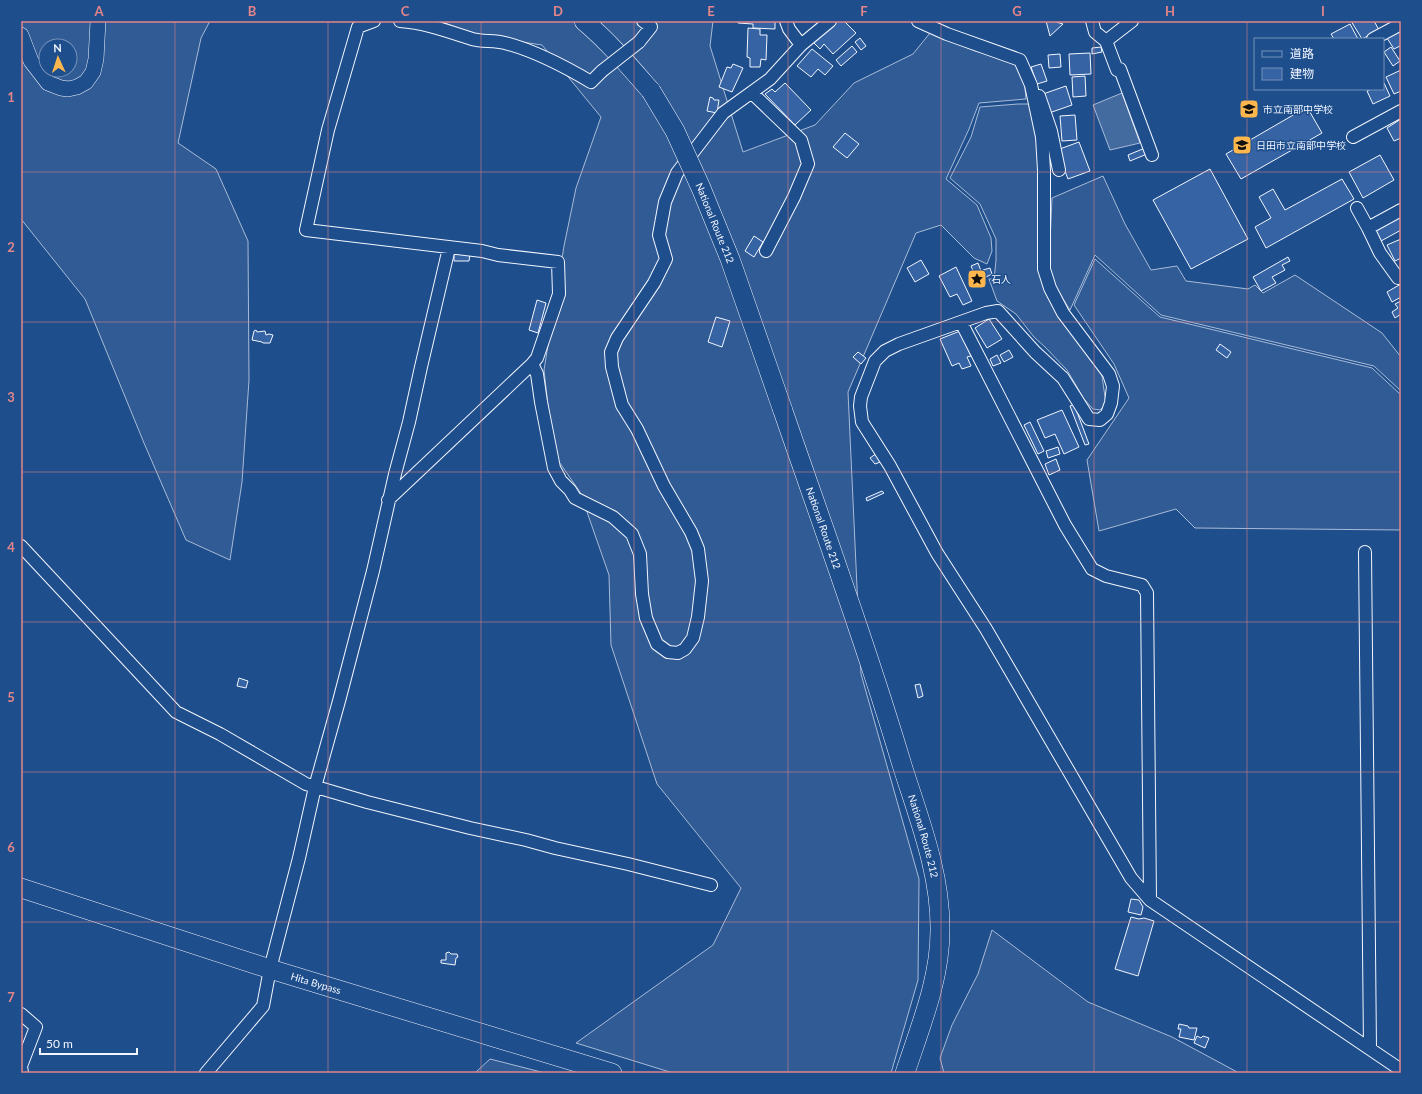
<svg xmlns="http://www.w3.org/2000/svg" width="1422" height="1094" font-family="Lato,'Noto Sans JP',sans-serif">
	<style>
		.built { fill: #305b95; stroke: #a8bbd7; fill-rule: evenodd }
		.water { fill: #446ba0; stroke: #a8bbd7 }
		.building { fill: #3563a3; stroke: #f2f6ff }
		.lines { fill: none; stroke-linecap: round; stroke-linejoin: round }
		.minor-casing { stroke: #f2f6ff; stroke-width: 14 }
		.tertiary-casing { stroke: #f2f6ff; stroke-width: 16 }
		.trunk-casing { stroke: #f2f6ff; stroke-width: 20 }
		.minor { stroke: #1f4e8c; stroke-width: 12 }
		.tertiary { stroke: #1f4e8c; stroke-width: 15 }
		.trunk { stroke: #1f4e8c; stroke-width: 19 }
		.minor-bridge-casing { stroke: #f2f6ff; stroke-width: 14; stroke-linecap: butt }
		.trunk-bridge-casing { stroke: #f2f6ff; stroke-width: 20; stroke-linecap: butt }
		.minor-bridge { stroke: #1f4e8c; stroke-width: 12 }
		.trunk-bridge { stroke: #1f4e8c; stroke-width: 19 }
		.grid { fill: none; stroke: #e38589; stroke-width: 1; stroke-opacity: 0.55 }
		.labels { text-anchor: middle; stroke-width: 3; stroke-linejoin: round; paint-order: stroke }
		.poi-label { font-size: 10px; fill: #f2f6ff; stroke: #1f4e8c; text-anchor: start }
		.street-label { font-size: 10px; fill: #f2f6ff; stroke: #1f4e8c }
		.neatline { fill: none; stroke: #e38589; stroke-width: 1.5 }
		.grid-label { font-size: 13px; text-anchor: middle; font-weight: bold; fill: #e38589 }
	</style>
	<rect width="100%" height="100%" fill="#1f4e8c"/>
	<path class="built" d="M21,21H210L201,38L178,143L216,169L248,241L249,380L242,482L230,560L186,540L144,443L85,299L21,219ZM46,46H70V70H46Z
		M440,21H713L710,46L743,152L815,125L854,83L913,54L930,33L975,51L1015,60L1024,78L1026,99L979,103L969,129L946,179L977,205L991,238L992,251L987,264L974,258L941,225L916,233L848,392L861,674L919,879L918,980L891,1073H673L576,1043L713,945L741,888L657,784L611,645L609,575L580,492L557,459L548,406L544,370L564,246L576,188L601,117L542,45L476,35Z
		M1018,104H1030L1036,134L1040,171L1041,269L1101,369L1106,404L1100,410L1093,409L1084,399L1067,370L1045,347L1034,337L1016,314L997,301L989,279H994L996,261V239L980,204L950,178L971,137L980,107Z
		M1103,176L1125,224L1151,270L1177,266L1186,281L1248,289L1255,285L1263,293L1295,275L1382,333L1401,357V391L1374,366L1161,315L1095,255L1070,310L1055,286L1049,267L1052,198Z
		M1095,259L1160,317L1372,368L1401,395V530L1195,528L1176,509L1099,531L1087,460L1129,398L1114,364L1074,305Z
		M992,930L1088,1002L1172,1037L1239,1073H944L940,1058L952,1025L978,974Z
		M490,1059L545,1073H475Z"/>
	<path class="water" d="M1122,93L1140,143L1110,150L1093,105Z"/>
	<path class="building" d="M738,21H775V29L753,28V24L738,23Z
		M837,21H844L856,33L833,54L824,44L820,49L814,43Z
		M1046,21H1053L1063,24L1050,36Z
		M1351,21H1374L1379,30L1362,39Z
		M1350,24L1358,39H1334L1331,34Z
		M748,28L760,29V35H767L766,60L761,59L760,67H750V58L747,57Z
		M1401,31V48L1400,46L1394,49L1387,38Z
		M860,38L866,46L861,50L855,42Z
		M852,46L857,52L841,66L836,60Z
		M1101,47L1102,52L1092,54V48Z
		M1391,47L1400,61L1393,66L1384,52Z
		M812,49L833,66L825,75L818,69L811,77L797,66Z
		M1090,53L1091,74L1070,75L1069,54Z
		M1060,54L1061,67L1049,68L1048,55Z
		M733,64L743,68L732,92L719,87L727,67L731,68Z
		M1041,64L1047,81L1037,84L1031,67Z
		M1401,70V91L1394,94L1386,77Z
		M1085,76L1086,96L1073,97L1072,77Z
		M785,83L811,110L795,125L765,94L772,89L775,92Z
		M1384,83L1390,96L1373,104L1367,91L1371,89H1383Z
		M1066,86L1072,105L1049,113L1043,94Z
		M710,97L713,98L714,100H719L717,113L707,111Z
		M1307,107L1322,133L1241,179L1226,154Z
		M1075,115L1077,140L1062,141L1060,116Z
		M1401,119V138L1394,141L1387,128Z
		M845,133L859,144L847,158L833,147Z
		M1079,142L1090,171L1068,179L1057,150Z
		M1145,148L1147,154L1130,161L1128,155Z
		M1380,155L1394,180L1363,198L1349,172Z
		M1210,169L1248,239L1191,269L1153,200Z
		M1342,179L1354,199L1266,248L1255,227L1271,218L1259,197L1273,189L1285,210Z
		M1401,212V230L1381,241L1374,228Z
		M754,236L763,242L754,257L745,251Z
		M1401,239V258L1395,261L1387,245Z
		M454,254H470L469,261H454Z
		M1288,257L1290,261L1282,265L1285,270L1272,277L1276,283L1261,291L1253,277Z
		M921,260L929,274L915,282L907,268Z
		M978,263L981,271L974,273L971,266Z
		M956,267L972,301L963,305L957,294L950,297L939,276Z
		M990,268L992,274L986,277L983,270Z
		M979,275L981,282L973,284L971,277Z
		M1401,284V297L1392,302L1387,292Z
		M537,300L546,303L538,333L529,330Z
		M1401,301V314L1395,318L1392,312L1398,308L1395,304Z
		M716,317L730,321L722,347L708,342Z
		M989,319L1002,339L987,348L975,328Z
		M256,330L257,332L265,331L266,335L269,334L273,335L270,343H263L262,342L252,340L254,331Z
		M960,331L971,356L967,357L971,366L962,369L959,363L952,366L940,339Z
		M1220,344L1231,352L1227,358L1216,350Z
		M1009,350L1013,357L1004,362L1000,355Z
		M858,352L866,358L861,364L853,357Z
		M997,355L1001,363L993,366L990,359Z
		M1074,404L1089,444L1085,445L1070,406Z
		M1062,410L1079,447L1064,454L1055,434L1045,438L1037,420Z
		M1030,422L1044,451L1038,454L1024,425Z
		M1058,447L1060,454L1048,458L1046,451Z
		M877,453L883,461L875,464L870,458Z
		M1056,459L1060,470L1049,475L1045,464Z
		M882,491L884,493L867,501L866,498Z
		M239,678L248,681L246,688L237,686Z
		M920,684L923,696L918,698L915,685Z
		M1131,899L1139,900L1143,907L1141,915L1128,912Z
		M1131,917L1139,919L1144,918L1154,921L1138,976L1115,969Z
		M449,952L451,954H457L458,957L456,958L455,965L441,963V960H446V953Z
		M1179,1024L1188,1026L1189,1028H1197L1194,1040L1179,1037L1181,1029H1178Z
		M1197,1036L1201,1038L1203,1036L1209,1038L1205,1048L1194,1043Z"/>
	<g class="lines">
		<g class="minor-casing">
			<path id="minor" d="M374,21L358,27L328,130L306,230L482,251L498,255L558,262L559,294L537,358L532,364L388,500
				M400,21C426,23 447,31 472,39C482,42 494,40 505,43C536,51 564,66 591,82L602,71
				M786,21L789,29L801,45
				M918,21L947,34L1020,60L1031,85L1042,137L1044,170V269L1050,288L1063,313L1109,374L1113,386L1111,403L1107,414L1100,420L1089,419L1063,378L1035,352L998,311L986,313L899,344L885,351L875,361L861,397L860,406L862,422L890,466L937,553L986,629L1131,878L1150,900L1401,1070
				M1092,21L1095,32L1106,41L1117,70L1120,69L1152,155
				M1373,39L1401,24
				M1106,41L1132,21
				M639,42L651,27L643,21
				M752,93L801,140L808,164L794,197L766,251
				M1039,96L1051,131L1059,170
				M1353,137L1401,111
				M1357,208L1368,228
				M1401,210L1368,228L1380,253L1398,278L1401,277
				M961,322L1065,525L1092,569L1106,576L1142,585L1147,593L1150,900
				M532,364L537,374L541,402L554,468L561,481L570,490L575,498L613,517L632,534L640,554L642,594L646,618L657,644L668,652L678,653L685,649L693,638L698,617L702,581L698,549L691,532L664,486L637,429L622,405L612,367L611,352L617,338L654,283L666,259L659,235L665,202L677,173L723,113L770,79L801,45L830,21
				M21,546L176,712L220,734L306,784L367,802L470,828L526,840L555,848L628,864L711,885
				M1365,552L1370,1049
				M21,1014L36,1027L21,1066L22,1073
				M206,1073L263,1006L270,969L299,858L315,787L339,701L373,571L395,474L409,422L421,367L449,248"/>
		</g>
		<g class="tertiary-casing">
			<path id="tertiary" d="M21,35L31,61L48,83L61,88L68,89L77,87L86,82L93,72L96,59L98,21"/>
		</g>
		<g class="trunk-casing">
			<g id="trunk">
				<path d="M584,21C609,42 630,67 651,91"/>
				<path id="s1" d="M782,408C823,527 866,645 902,765C919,819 941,874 940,931C940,980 920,1027 905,1073"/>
				<path id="s2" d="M21,888L270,969L612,1073"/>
			</g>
		</g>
		<use href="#minor" class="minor"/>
		<use href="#tertiary" class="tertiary"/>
		<use href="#trunk" class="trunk"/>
		<g class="minor-bridge-casing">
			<path id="minor-bridge" d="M602,71L639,42"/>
		</g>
		<g class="trunk-bridge-casing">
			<g id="trunk-bridge">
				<path id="s3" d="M651,91L675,131L701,188L730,259L782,408"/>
			</g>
		</g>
		<use href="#minor-bridge" class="minor-bridge"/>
		<use href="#trunk-bridge" class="trunk-bridge"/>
	</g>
	<path class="grid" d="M175,21V1073M328,21V1073M481,21V1073M634,21V1073M788,21V1073M941,21V1073M1094,21V1073M1247,21V1073M21,172H1401M21,322H1401M21,472H1401M21,622H1401M21,772H1401M21,922H1401"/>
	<defs>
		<g id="school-square" transform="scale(1)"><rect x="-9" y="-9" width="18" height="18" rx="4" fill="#ffb74d" stroke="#1f4e8c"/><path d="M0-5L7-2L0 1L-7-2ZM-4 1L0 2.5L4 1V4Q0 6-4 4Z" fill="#111"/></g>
		<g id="sight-square" transform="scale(1)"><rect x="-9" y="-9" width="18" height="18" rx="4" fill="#ffb74d" stroke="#1f4e8c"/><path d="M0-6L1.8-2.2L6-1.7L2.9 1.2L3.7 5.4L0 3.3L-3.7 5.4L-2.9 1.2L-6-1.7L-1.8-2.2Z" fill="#111"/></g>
	</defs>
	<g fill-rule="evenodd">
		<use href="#school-square" x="1249" y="109"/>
		<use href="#school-square" x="1242" y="145"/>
		<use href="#sight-square" x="977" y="279"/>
	</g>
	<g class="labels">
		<g class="poi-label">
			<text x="1263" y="113">市立南部中学校</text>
			<text x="1256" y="149">日田市立南部中学校</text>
			<text x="991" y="283">石人</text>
		</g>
		<g class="street-label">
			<text dy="4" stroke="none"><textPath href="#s3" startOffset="147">National Route 212</textPath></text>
			<text dy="4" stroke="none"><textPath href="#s1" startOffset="127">National Route 212</textPath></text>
			<text dy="4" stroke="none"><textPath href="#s1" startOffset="451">National Route 212</textPath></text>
			<text dy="4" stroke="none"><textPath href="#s2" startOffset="310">Hita Bypass</textPath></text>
		</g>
	</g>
	<rect width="1422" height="1094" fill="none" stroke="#1f4e8c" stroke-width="44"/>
	<rect x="1254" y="38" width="130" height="52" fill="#1f4e8c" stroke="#7391ba"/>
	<rect x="1262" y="51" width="20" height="6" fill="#1f4e8c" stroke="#7391ba"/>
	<text x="1290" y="58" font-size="12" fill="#f2f6ff">道路</text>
	<rect x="1262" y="68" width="20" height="12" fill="#3563a3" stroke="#7391ba"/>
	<text x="1290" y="78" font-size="12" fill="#f2f6ff">建物</text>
	<g transform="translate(58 58) rotate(357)"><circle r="19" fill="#1f4e8c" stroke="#7391ba"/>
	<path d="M0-3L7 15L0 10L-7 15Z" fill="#ffb74d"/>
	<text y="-6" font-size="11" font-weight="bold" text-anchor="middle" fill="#f2f6ff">N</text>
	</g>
	<path d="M40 1048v6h97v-6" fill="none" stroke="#f2f6ff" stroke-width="2"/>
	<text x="46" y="1048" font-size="12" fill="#f2f6ff" stroke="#1f4e8c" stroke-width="3" paint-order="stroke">50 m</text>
	<rect x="22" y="22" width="1378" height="1050" class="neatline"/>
	<g class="grid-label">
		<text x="99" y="16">A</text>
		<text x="252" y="16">B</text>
		<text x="405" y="16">C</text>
		<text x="558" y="16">D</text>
		<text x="711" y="16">E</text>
		<text x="864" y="16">F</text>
		<text x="1017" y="16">G</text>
		<text x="1170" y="16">H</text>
		<text x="1323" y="16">I</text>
		<text x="11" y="102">1</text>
		<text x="11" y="252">2</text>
		<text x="11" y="402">3</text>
		<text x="11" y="552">4</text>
		<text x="11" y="702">5</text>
		<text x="11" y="852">6</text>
		<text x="11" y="1002">7</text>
	</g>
</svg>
